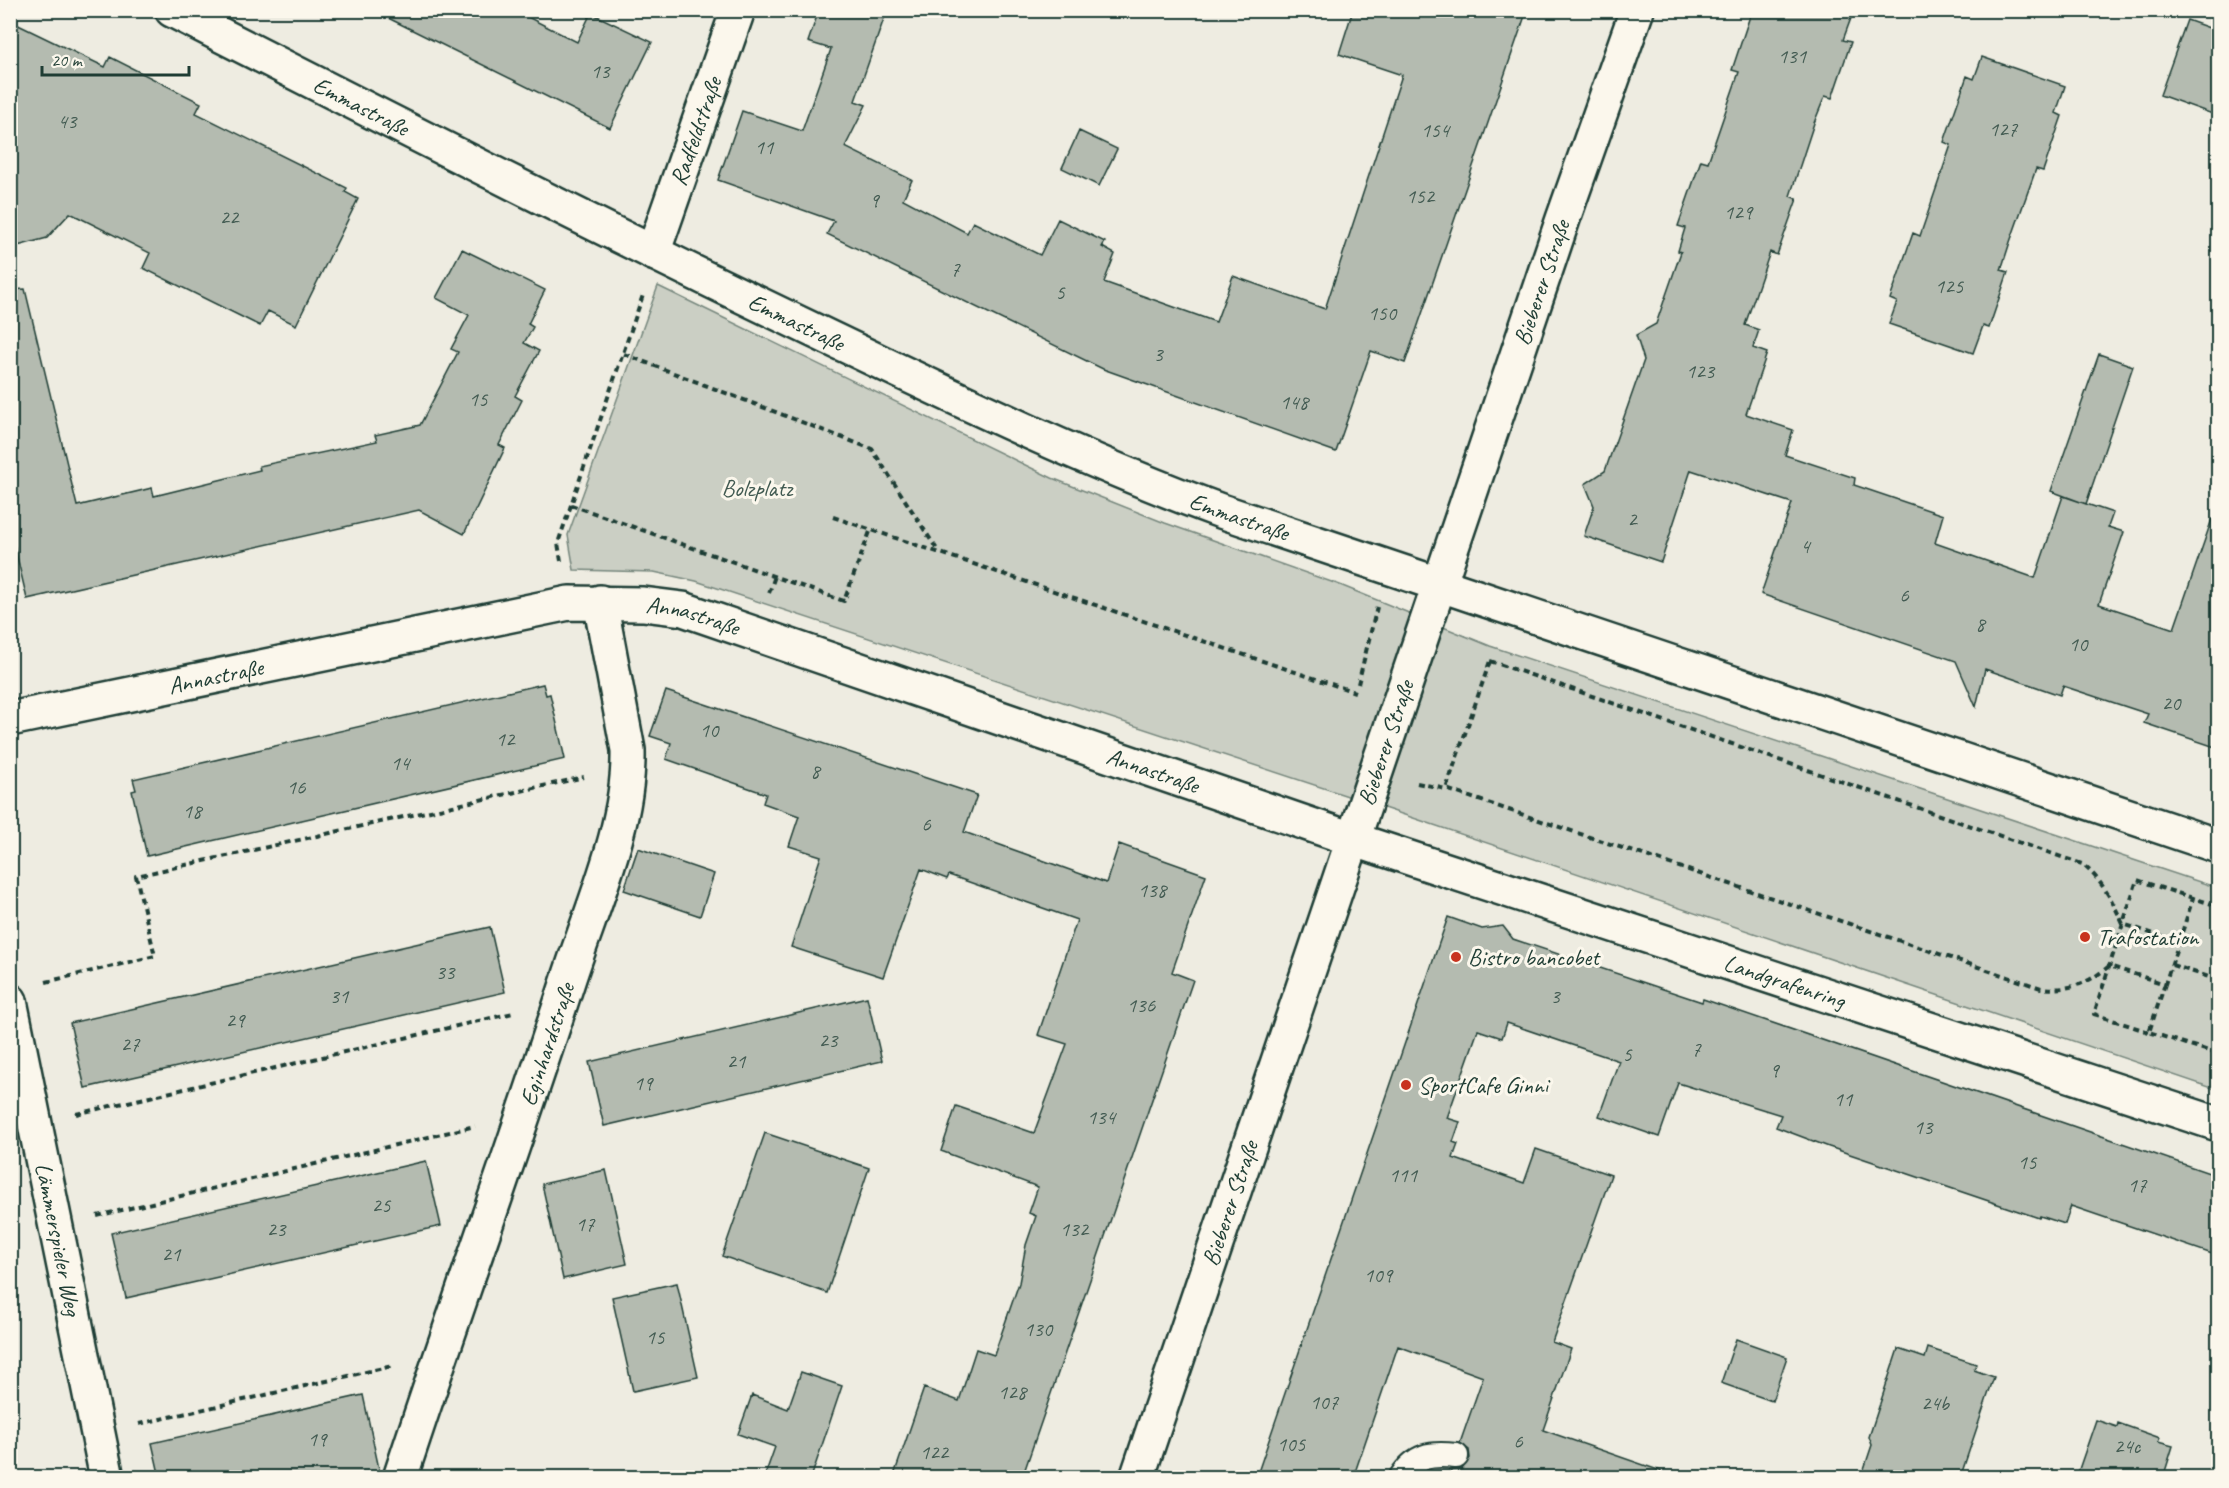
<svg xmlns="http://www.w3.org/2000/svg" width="2229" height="1488" font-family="Caveat,sans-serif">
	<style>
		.green { fill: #cbcfc4; stroke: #75867c; stroke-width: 1.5 }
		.building { fill: #b4bbb0; stroke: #1f3d34; stroke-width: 1.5 }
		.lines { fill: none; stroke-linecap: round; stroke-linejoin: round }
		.lane-casing { stroke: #1f3d34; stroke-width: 28 }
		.street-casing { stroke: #1f3d34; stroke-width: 38 }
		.secondary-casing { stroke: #1f3d34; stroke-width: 38 }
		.path { stroke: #1f3d34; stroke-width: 4; stroke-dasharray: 6 4.5; stroke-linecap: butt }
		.lane { stroke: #fbf7ec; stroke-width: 24 }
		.street { stroke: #fbf7ec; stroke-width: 33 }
		.secondary { stroke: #fbf7ec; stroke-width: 33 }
		.poi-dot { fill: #c8321e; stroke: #fbf7ec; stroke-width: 2 }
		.labels { text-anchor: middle; stroke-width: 6; stroke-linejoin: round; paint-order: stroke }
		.number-label { font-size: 21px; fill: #445c53 }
		.street-label { font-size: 24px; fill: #1f3d34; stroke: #fbf7ec }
		.park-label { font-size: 24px; fill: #415a51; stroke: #fbf7ec }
		.poi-label { font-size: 24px; fill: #1f3d34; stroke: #fbf7ec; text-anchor: start }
	</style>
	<rect width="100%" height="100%" fill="#eeece1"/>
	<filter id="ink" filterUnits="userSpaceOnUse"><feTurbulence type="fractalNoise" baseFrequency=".0167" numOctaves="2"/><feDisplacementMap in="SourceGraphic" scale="12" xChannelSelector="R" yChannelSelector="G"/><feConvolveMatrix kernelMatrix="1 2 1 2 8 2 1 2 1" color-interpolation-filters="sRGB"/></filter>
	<g filter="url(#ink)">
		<path class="green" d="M658,286L1052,478L1165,523L1340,585L1490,646L2218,888V1090L1369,803L696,581L654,572L574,570L568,535Z"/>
		<path class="building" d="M372,10H514L577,42L591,13L652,42L610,128Z
			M819,10H887L855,101L866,105L845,147L912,180L903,199L967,233L973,222L1040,255L1058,219L1105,242L1102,247L1115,254L1104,282L1216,322L1233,276L1325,309L1402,75L1339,54L1353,10H1527L1405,363L1371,351L1336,452L1103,369L827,234L834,221L718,180L742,111L802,131L831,49L808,42Z
			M1752,10H1854L1843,40L1851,42L1832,98L1825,96L1814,123L1790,196L1797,199L1777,255L1770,252L1745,325L1759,330L1753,348L1767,353L1746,414L1793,430L1785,455L1855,478L1854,485L1943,515L1935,543L2035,578L2063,496L2113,513L2108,527L2124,532L2099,604L2174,629L2212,519L2218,520V748L2144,723L2148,714L2063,686L2060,695L1985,669L1976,707L1956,661L1761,594L1792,503L1691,470L1661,562L1584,536L1594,506L1585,484L1605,471L1644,360L1636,335L1656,324L1681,252L1678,251L1685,228L1678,226L1701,160L1708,162L1739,72L1732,70Z
			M2187,20L2218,31V116L2160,95Z
			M10,21L105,67L110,57L201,103L196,113L347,188L345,192L358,199L296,325L268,311L260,326L238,315L143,268L150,253L70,213L47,238L10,248Z
			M1982,57L2065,86L2056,113L2062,116L2043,171L2036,169L2010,242L2001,270L2008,272L1989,328L1983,326L1973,353L1889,324L1897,302L1890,299L1913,233L1920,236L1951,145L1944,142L1967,76L1974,79Z
			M1079,131L1117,149L1099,186L1062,168Z
			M462,249L545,290L528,324L533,327L524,343L539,351L515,396L522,400L499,445L505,448L464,534L419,510L27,599L10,527V290L25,289L77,506L152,488L154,496L260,470L259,466L377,441L375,435L420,425L458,352L451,349L469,315L436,298Z
			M2099,354L2133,366L2086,504L2051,491Z
			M543,684L546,695L550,694L565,759L147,856L132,791L136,790L133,779Z
			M666,691L977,795L964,832L1106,883L1119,844L1206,875L1172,972L1193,980L1022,1478H893L924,1388L959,1401L976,1349L994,1355L1019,1283L1026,1245L1036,1216L1029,1213L1038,1187L941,1151L956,1106L1034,1133L1067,1044L1038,1035L1077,920L949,875L947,879L921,869L883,977L791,947L821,856L789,846L799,816L763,803L766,794L666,759L671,743L650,736Z
			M638,848L714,874L700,916L624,890Z
			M1448,917L1482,929L1503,926L1513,939L1702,1002L1703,999L2218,1176V1256L2071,1206L2065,1224L2040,1216L2039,1218L1829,1147L1776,1127L1781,1115L1678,1083L1659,1137L1599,1116L1619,1061L1507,1023L1502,1038L1478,1030L1447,1118L1460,1122L1453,1142L1458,1144L1453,1158L1524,1183L1536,1149L1611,1175L1552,1342L1571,1349L1543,1430L1661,1471L1660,1478H1449L1451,1470L1462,1469L1470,1458L1469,1450L1460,1443L1483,1377L1398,1346L1353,1478H1256Z
			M490,927L505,992L85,1088L70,1023Z
			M867,997L882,1061L604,1126L589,1062Z
			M765,1133L869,1168L827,1293L722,1256Z
			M426,1161L441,1226L126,1298L111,1233Z
			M606,1170L627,1264L563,1279L542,1184Z
			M677,1283L698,1377L633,1391L612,1297Z
			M1736,1339L1787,1357L1772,1401L1721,1383Z
			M1928,1348L1976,1364L1974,1370L1994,1377L1960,1478H1861L1872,1445L1869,1437L1898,1349L1925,1358Z
			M801,1372L842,1386L811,1478H764L775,1447L738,1434L752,1395L788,1409Z
			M363,1395L381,1478H160L152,1443Z
			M2096,1420L2117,1427L2118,1423L2160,1438L2158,1442L2173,1446L2163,1478H2076Z"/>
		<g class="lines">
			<g class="lane-casing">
				<path id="lane" d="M1401,1478C1416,1455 1430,1453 1456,1456"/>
			</g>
			<g class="street-casing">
				<g id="street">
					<path id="s1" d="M172,10C386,119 599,228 815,331C949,395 1082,460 1221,511L2218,846"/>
					<path id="s2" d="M653,253L738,10"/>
					<path id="s3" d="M10,719L569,603L643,604L683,609L1352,839L2218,1124"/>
					<path id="s4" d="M10,1001L107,1478"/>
					<path id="s5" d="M400,1478C455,1310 515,1145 569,978C592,907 630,824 628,750L600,602"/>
				</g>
			</g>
			<g class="secondary-casing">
				<g id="secondary">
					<path id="s6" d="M1137,1478L1563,219L1637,10"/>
				</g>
			</g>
			<path class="path" d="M624,354L872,449L938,551
				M571,505L844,601L871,529
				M833,517L1355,692
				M561,561L558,543L643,295
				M769,593L775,576
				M1490,661L2082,864C2102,880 2112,900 2123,924L2179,942L2165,984L2109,966C2088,984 2068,991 2041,988L1446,789Z
				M1358,684L1377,607
				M1417,783L1446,789
				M2179,942L2193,898L2218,906
				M2172,965L2218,980
				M46,982L155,956L136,876L584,777
				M2165,984L2149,1032L2218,1054
				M2149,1032L2094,1014L2137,880L2193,898
				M76,1114L513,1013
				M97,1216L475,1126
				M139,1424L392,1366"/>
			<use href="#lane" class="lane"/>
			<use href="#street" class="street"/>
			<use href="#secondary" class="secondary"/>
		</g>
	</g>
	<g class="poi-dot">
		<circle cx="2085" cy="937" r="6"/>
		<circle cx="1456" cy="957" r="6"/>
		<circle cx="1406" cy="1085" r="6"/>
	</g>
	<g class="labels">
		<g class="number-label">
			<text x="1792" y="63">131</text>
			<text x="600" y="78">13</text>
			<text x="67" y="128">43</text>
			<text x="2003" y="136">127</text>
			<text x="1435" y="137">154</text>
			<text x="764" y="154">11</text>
			<text x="1420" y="203">152</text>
			<text x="874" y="207">9</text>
			<text x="1738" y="219">129</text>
			<text x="229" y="224">22</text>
			<text x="955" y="276">7</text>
			<text x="1949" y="293">125</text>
			<text x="1060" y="299">5</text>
			<text x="1382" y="320">150</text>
			<text x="1158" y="361">3</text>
			<text x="1700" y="378">123</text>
			<text x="478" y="406">15</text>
			<text x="1294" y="409">148</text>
			<text x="1632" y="526">2</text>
			<text x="1805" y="553">4</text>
			<text x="1904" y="602">6</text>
			<text x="1980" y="631">8</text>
			<text x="2078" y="651">10</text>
			<text x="2171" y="710">20</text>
			<text x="709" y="737">10</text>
			<text x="505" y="746">12</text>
			<text x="400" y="770">14</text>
			<text x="815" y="778">8</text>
			<text x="296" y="794">16</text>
			<text x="192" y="818">18</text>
			<text x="926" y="831">6</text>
			<text x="1152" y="897">138</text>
			<text x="445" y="979">33</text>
			<text x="339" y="1003">31</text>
			<text x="1555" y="1003">3</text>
			<text x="1141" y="1012">136</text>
			<text x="235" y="1027">29</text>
			<text x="828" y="1047">23</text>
			<text x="130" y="1051">27</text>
			<text x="1696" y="1056">7</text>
			<text x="1627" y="1061">5</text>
			<text x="736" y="1068">21</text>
			<text x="1774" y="1077">9</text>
			<text x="643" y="1090">19</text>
			<text x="1843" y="1106">11</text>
			<text x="1101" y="1124">134</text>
			<text x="1923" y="1134">13</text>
			<text x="2027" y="1169">15</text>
			<text x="1403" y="1182">111</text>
			<text x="2137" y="1192">17</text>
			<text x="381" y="1212">25</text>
			<text x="585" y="1231">17</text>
			<text x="276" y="1236">23</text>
			<text x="1074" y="1236">132</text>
			<text x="171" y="1261">21</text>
			<text x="1378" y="1282">109</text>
			<text x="1038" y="1336">130</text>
			<text x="655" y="1344">15</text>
			<text x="1012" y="1399">128</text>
			<text x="1324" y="1409">107</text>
			<text x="1935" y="1410">24b</text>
			<text x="317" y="1446">19</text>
			<text x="1518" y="1448">6</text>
			<text x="1291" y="1451">105</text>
			<text x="2127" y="1453">24c</text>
			<text x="934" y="1459">122</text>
		</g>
		<g class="street-label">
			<text dy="8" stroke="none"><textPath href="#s1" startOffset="212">Emmastraße</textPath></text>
			<text dy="8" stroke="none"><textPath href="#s2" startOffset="129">Radfeldstraße</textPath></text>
			<text dy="8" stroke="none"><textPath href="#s6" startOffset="1262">Bieberer Straße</textPath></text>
			<text dy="8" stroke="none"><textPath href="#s1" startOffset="698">Emmastraße</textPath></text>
			<text dy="8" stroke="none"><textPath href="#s1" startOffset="1182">Emmastraße</textPath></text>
			<text dy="8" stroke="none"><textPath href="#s3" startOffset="696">Annastraße</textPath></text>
			<text dy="8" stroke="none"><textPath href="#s3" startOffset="210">Annastraße</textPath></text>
			<text dy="8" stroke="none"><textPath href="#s6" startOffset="776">Bieberer Straße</textPath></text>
			<text dy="8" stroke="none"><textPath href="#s3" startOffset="1182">Annastraße</textPath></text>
			<text dy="8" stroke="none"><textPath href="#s3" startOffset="1848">Landgrafenring</textPath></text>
			<text dy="8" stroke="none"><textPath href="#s5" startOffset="458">Eginhardstraße</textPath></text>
			<text dy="8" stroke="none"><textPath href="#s6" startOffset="290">Bieberer Straße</textPath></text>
			<text dy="8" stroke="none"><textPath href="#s4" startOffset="243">Lämmerspieler Weg</textPath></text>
		</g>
		<g class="park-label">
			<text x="757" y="496">Bolzplatz</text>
		</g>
		<g class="poi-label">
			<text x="2097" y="945">Trafostation</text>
			<text x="1468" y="965">Bistro bancobet</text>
			<text x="1418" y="1093">SportCafe Ginni</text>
		</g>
	</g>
	<rect width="2229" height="1488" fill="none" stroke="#fbf7ec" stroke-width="36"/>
	<rect x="18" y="18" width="2193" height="1452" fill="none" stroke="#1f3d34" stroke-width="2" filter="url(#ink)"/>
	<path d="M42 66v9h147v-9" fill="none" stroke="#1f3d34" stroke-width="3"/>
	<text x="51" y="66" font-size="18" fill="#1f3d34" stroke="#fbf7ec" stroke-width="4.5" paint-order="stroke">20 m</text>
</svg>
